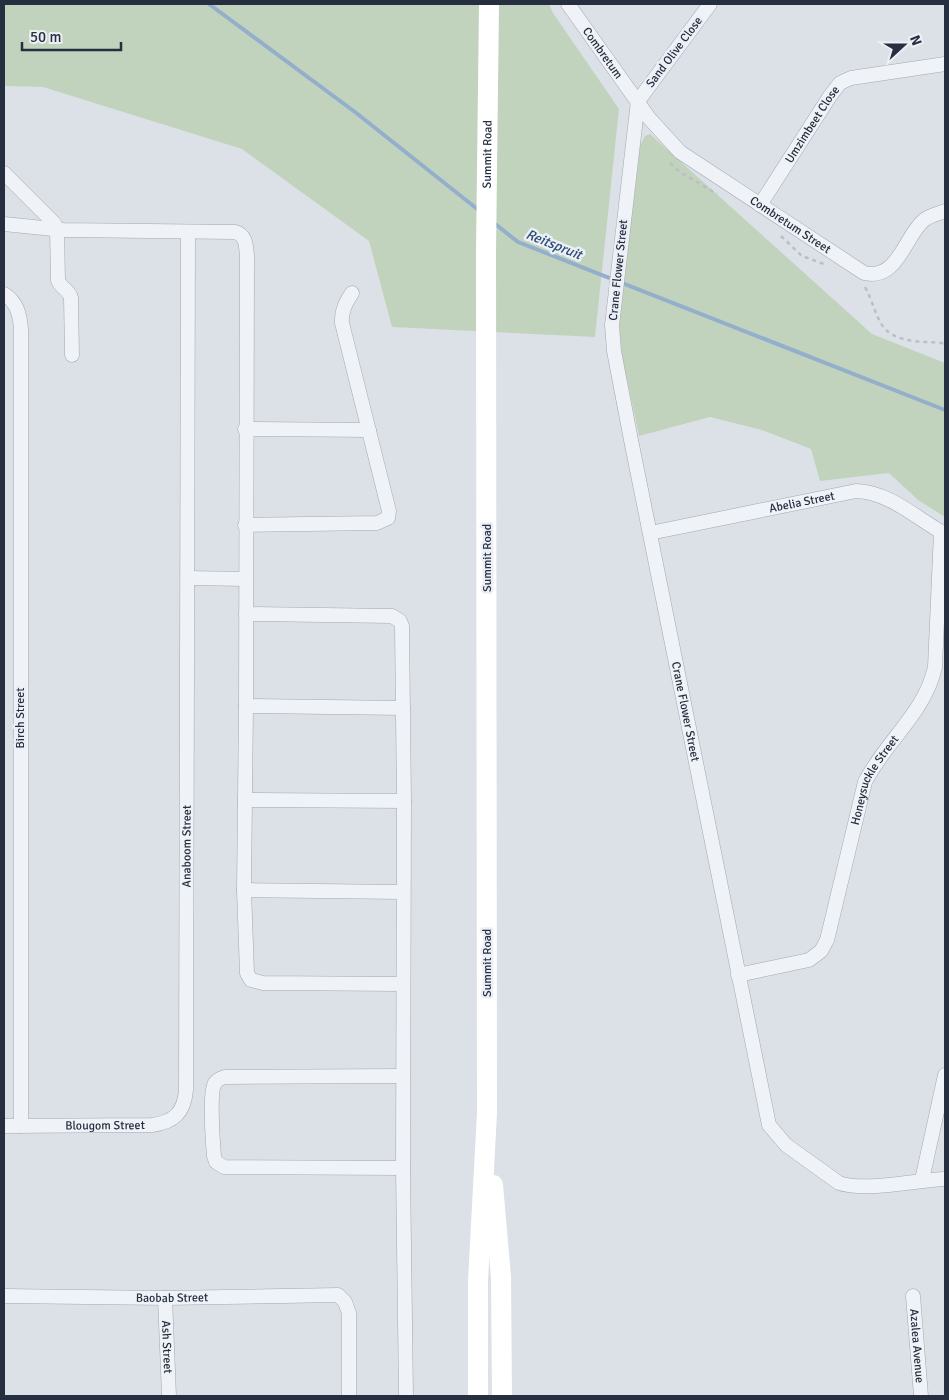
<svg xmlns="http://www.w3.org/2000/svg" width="949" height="1400" font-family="Signika,sans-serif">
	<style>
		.green { fill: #c2d3bd }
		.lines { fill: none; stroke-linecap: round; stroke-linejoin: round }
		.stream { stroke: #93afcc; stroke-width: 4 }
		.minor-casing { stroke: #a1a8b2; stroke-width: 15 }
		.path { stroke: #babfc7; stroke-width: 2.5; stroke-dasharray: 4 4; stroke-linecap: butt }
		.minor { stroke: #eff2f6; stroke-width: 14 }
		.secondary { stroke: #fff; stroke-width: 20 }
		.labels { text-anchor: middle; stroke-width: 5; stroke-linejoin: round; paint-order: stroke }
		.street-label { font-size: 12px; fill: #252f40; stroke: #ecf0f6 }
		.water-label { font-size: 14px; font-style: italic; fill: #2b4d77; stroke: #ecf0f6 }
	</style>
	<rect width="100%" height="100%" fill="#dce1e8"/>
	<path class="green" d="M4,4H549L553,13L619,109L595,337L392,327L369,241L242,149L43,87L4,86Z
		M650,134L872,334L945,363V517L918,500L889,473L820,481L811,449L762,430L710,417L639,436L622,355L619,326L640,146L645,136Z"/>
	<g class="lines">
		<path class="stream" d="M209,4L355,112L481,212
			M494,223L518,242L945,410"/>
		<g class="minor-casing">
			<g id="minor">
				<path id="s1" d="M568,4L649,118L680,152L864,273C898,281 904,237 924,220C930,215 938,214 945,211"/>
				<path id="s2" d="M710,4L638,101L612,325L614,351L631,440L769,1125L786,1145L839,1183C865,1192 916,1180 945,1179"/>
				<path d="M4,173L54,223L57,229L58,280C60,288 69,289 71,298L72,355"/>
				<path id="s3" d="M760,205L830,96L840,83L851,78L945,64"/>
				<path d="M4,224L63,230L235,232C246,235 246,245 247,256L246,706L244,890L247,973L251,980L263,983L402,984"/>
				<path d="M4,294C17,302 20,315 21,329V1126"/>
				<path d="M245,429L369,430"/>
				<path d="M245,525L377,523L388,518L389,511L342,323C341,311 346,302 352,293"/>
				<path id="s4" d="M650,533L856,491C890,492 917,519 945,534"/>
				<path d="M188,578L246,579"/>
				<path d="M246,614L392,616L400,621L402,626L404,801L403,1168L406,1396"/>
				<path d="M246,706L403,708"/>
				<path d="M245,800L404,801"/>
				<path d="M244,890L403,892"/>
				<path id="s5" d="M738,975L809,960L821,951L827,940L865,782C885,742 925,713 935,667L941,532"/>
				<path id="s6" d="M4,1126L152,1125C174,1122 184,1113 186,1090L188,232"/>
				<path d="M403,1168L224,1167L216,1162L214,1156C213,1144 209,1092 215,1083C217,1080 221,1078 225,1077L403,1076"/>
				<path d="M922,1180L945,1075"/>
				<path id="s7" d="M4,1296L165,1298L338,1295L345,1302L349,1313V1396"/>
				<path id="s8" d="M913,1296L921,1396"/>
				<path id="s9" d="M165,1298L169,1396"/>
			</g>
		</g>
		<path class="path" d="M670,163L680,172L717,194
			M781,236L802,256L824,264
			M865,287C880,315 875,336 914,341C924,343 935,341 945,344"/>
		<use href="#minor" class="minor"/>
		<g class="secondary">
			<path d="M493,1185L501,1277L502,1396"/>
			<path id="s10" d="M478,1396V1281L487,1113L486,253L489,4"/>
		</g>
	</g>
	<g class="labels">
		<g class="street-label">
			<text transform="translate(674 52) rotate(-53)" y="4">Sand Olive Close</text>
			<text dy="4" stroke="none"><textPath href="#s1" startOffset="60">Combretum</textPath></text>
			<text dy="4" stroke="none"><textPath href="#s3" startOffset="96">Umzimbeet Close</textPath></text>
			<text dy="4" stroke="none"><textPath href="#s10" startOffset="1242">Summit Road</textPath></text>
			<text dy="4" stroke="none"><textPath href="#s1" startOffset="318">Combretum Street</textPath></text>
			<text transform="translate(618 270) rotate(-84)" y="4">Crane Flower Street</text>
			<text dy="4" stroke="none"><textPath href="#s4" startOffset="155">Abelia Street</textPath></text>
			<text transform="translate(487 558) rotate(-90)" y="4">Summit Road</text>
			<text dy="4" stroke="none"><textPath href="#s2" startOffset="740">Crane Flower Street</textPath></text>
			<text transform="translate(20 718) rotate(-90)" y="4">Birch Street</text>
			<text dy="4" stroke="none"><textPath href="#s5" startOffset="268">Honeysuckle Street</textPath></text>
			<text dy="4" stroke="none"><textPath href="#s6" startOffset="446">Anaboom Street</textPath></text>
			<text transform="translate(487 963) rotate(-90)" y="4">Summit Road</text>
			<text dy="4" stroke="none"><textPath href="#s6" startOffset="101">Blougom Street</textPath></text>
			<text dy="4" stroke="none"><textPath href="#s7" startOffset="168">Baobab Street</textPath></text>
			<text dy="4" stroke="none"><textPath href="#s8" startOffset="50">Azalea Avenue</textPath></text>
			<text dy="4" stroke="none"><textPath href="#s9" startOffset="49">Ash Street</textPath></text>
		</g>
		<g class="water-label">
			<text transform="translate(554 244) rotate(22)" y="5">Reitspruit</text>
		</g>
	</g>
	<rect width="949" height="1400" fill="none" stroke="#252f40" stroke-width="10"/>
	<g transform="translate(904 45) rotate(69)" stroke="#ecf0f6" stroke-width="4" paint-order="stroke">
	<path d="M0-4L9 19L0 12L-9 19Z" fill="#252f40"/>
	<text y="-8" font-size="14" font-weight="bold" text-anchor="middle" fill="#252f40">N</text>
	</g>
	<path d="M22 42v8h99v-8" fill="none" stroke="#252f40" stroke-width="2.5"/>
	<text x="30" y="42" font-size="15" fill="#252f40" stroke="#ecf0f6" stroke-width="4" paint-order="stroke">50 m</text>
</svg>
